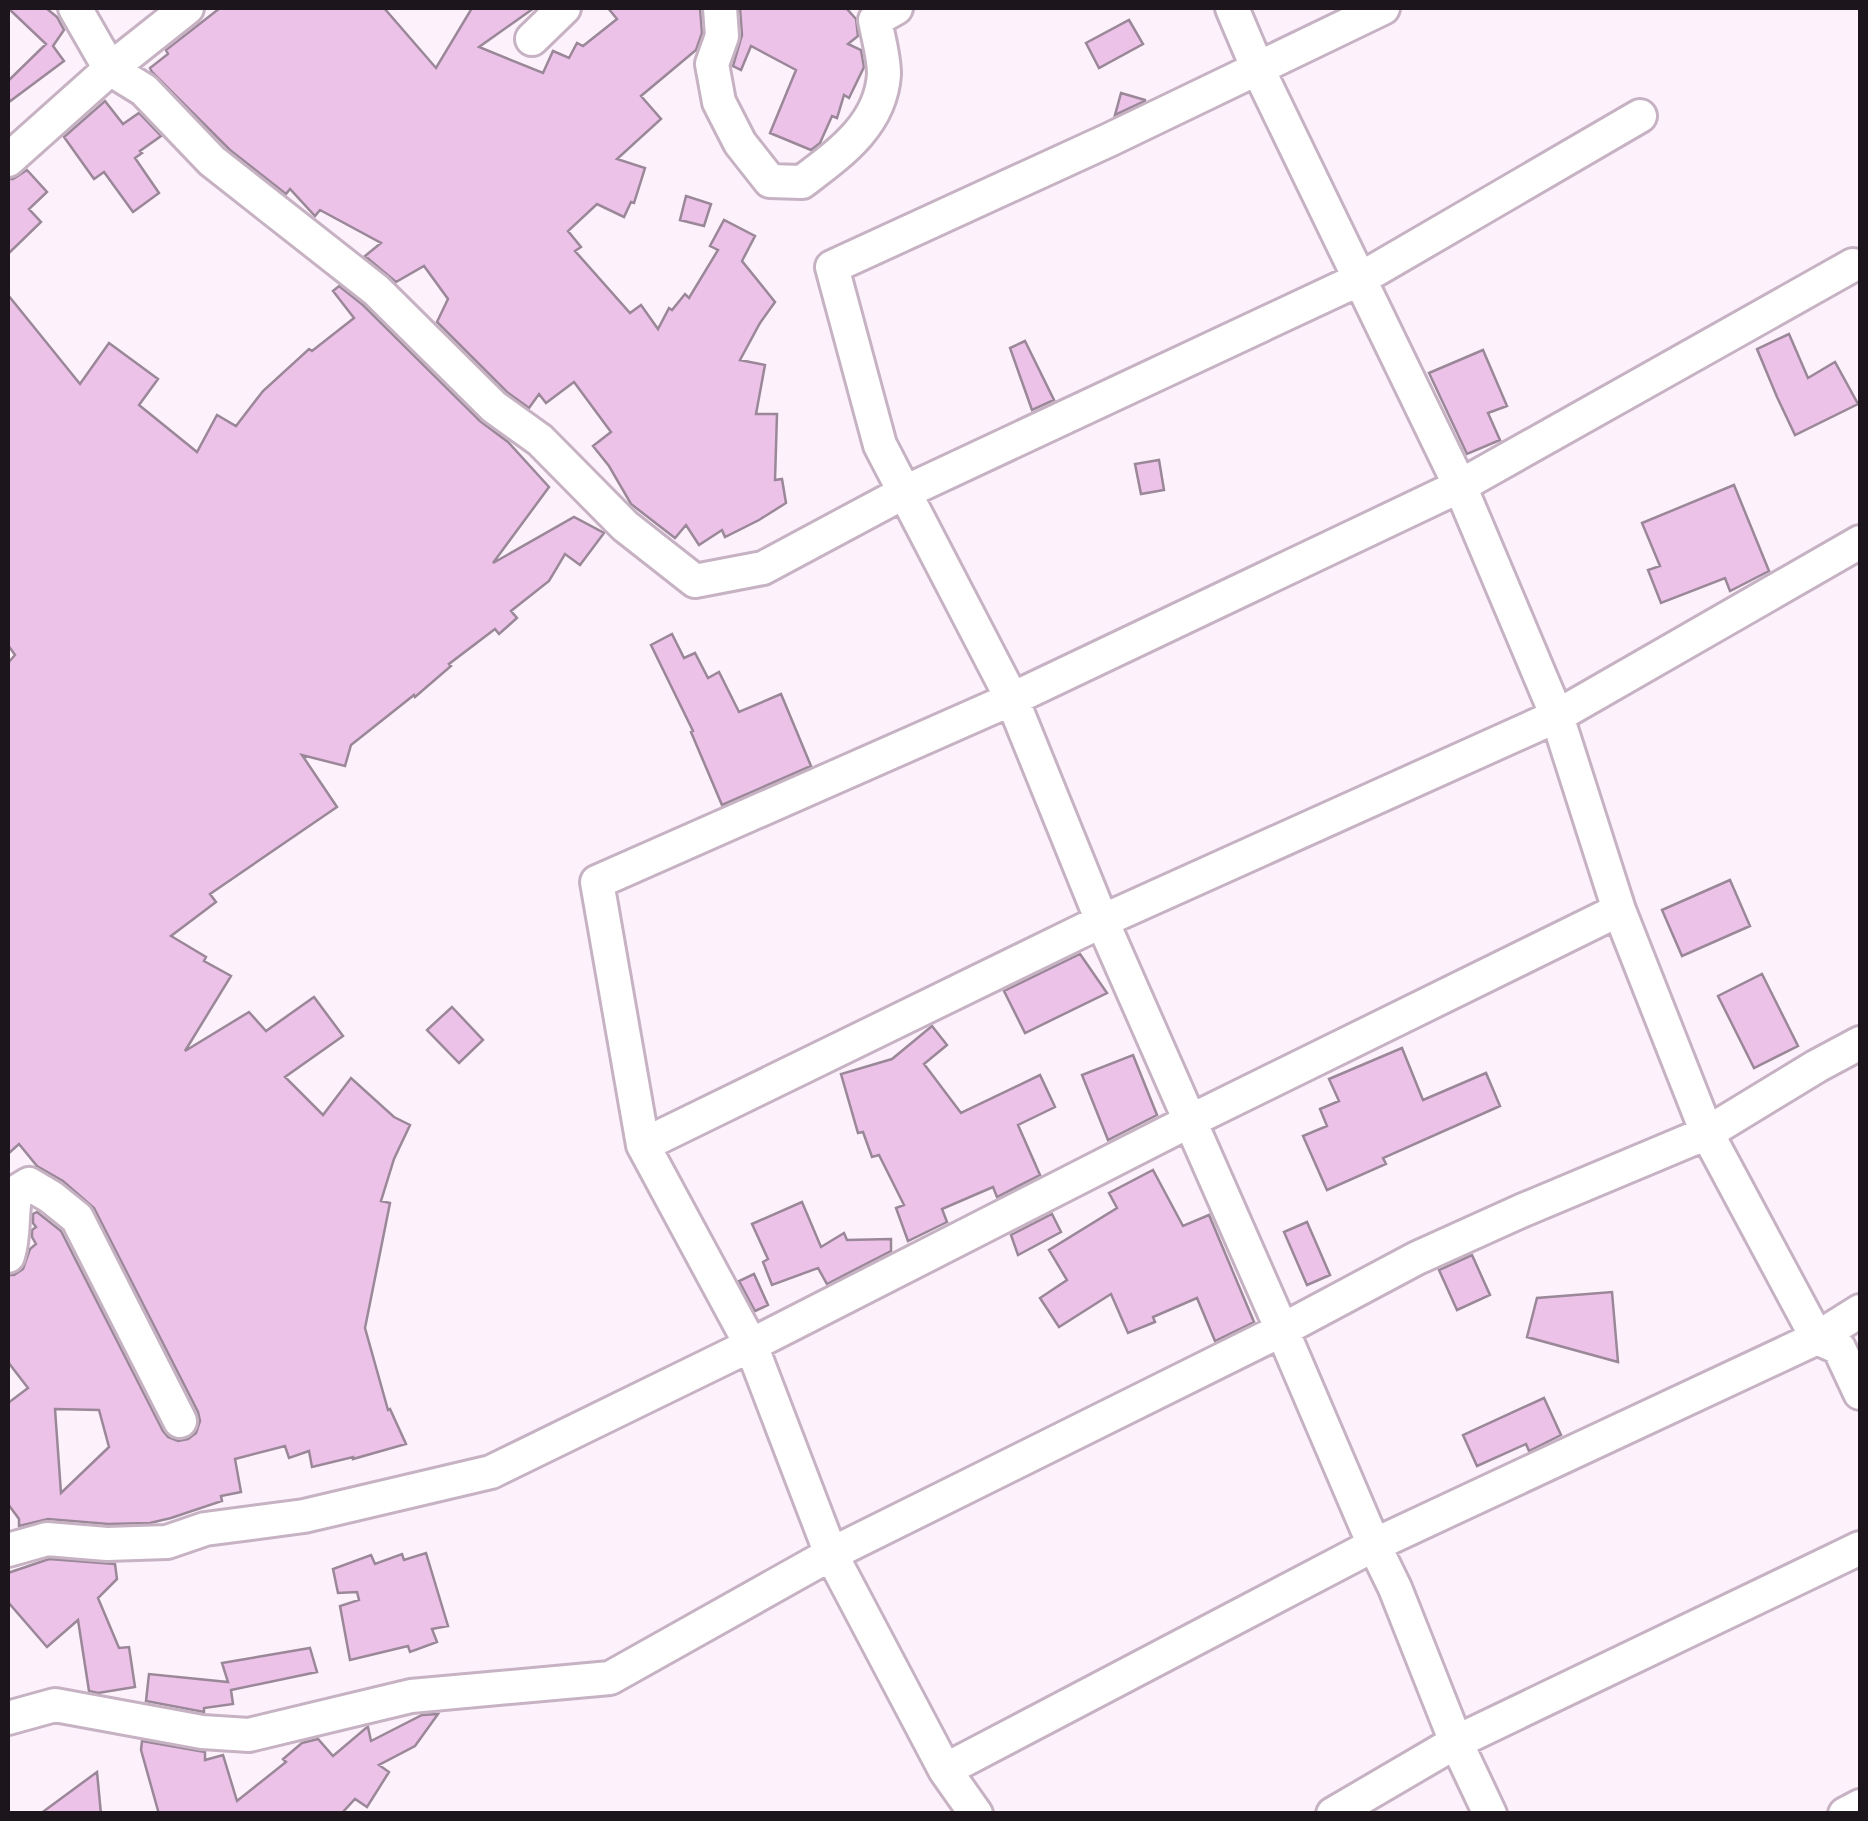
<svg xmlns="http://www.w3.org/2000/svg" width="1868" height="1821" font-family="'PT Serif',serif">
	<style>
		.building { fill: #edc2e9; stroke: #9a8798; stroke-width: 2.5; fill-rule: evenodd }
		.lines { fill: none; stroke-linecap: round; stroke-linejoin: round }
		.minor-casing { stroke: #c6b2c3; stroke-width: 38 }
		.minor { stroke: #fff; stroke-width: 32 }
	</style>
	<rect width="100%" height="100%" fill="#fdf1fc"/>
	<path class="building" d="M8,8H46L57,17L64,30L53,46L64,61L9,102L8,81L46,44Z
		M220,8H384L436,68L472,8H534L479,47L543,73L553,51L569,58L577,43L583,46L617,19L608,8H700L702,33L696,50L641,96L661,119L617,159L645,168L634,203L631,202L624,217L597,204L568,231L581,247L575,251L630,313L641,305L658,329L669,308L672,310L685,294L689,298L718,250L710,246L724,220L755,236L742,261L775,302L760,323L740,360L765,365L756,414H777L775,480L782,479L786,503L759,520L725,537L722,530L699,545L686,525L675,538L631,504L609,466L593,446L611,432L574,382L546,403L539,394L529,408L507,392L437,322L448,299L424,266L396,282L365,256L381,243L320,210L315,216L290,189L286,194L230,150L152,72L150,68L168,54L166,50Z
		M740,8H846L856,19L858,36L848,44L861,50L864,67L849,98L844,95L837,118L832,116L820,143L811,150L770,133L796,70L751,46L741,70L733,66L742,35Z
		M1129,20L1143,44L1099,68L1086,43Z
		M1121,93L1145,100V101L1115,115Z
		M105,101L123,124L139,113L161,136L140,151L142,153L135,158L159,193L133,212L104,172L94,179L64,137Z
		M27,170L47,192L29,209L41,222L8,254V179H13Z
		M686,196L711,204L704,226L680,220Z
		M339,286L363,305L480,421L508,442L549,487L493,563L574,517L604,533L580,565L565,554L549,581L511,611L517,618L499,634L495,629L449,664L451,666L415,697L414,695L351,745L345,766L302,755L337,807L210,894L216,902L171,936L206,957L204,961L231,976L185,1051L249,1012L266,1031L314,997L343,1036L285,1077L323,1115L351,1078L394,1117L410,1125L394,1159L381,1201L390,1203L365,1328L388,1410L390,1409L406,1444L353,1459V1457L312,1467L309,1451L289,1458L285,1446L235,1459L241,1492L221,1496L222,1501L171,1518L150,1523L108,1524L48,1519L19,1526V1519L8,1504V1403L28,1388L8,1362V1275H14L23,1269L30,1249L36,1244L32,1237V1230L36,1227L33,1223V1214L37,1212L61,1231L163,1431L168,1437L178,1441L188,1439L196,1433L200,1421L198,1412L94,1208L63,1181L37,1166L19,1144L8,1154V663L15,655L8,645V295L80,384L109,343L158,379L139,405L197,452L217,415L236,426L263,391L309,349L312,351L354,318L333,291ZM55,1409L99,1410L109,1447L61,1493Z
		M1789,334L1808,378L1835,362L1858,404L1795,435L1777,397L1757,349Z
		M1025,341L1054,400L1032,410L1010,348Z
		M1483,350L1507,406L1488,413L1500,440L1467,454L1429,373Z
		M1159,460L1164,490L1141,494L1135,464Z
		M1734,485L1769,571L1730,591L1725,578L1661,603L1648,570L1660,566L1642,523Z
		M672,634L684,658L695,653L708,678L719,672L739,712L781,694L811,766L722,805L691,732L693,731L651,645Z
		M1730,880L1750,926L1682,956L1662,910Z
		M1080,954L1107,993L1025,1033L1004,991Z
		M1762,974L1798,1046L1754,1068L1718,996Z
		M452,1007L483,1040L459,1063L427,1030Z
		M932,1026L947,1045L924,1064L961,1113L1040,1075L1055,1107L1018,1125L1040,1175L997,1197L993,1187L942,1209L947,1222L908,1241L896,1208L904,1205L879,1155L872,1157L863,1132L858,1133L841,1074L892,1059Z
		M1402,1048L1423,1100L1486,1073L1500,1106L1383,1158L1386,1164L1327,1190L1303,1136L1327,1126L1320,1109L1339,1101L1329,1079Z
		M1133,1055L1157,1115L1108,1140L1082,1075Z
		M1153,1170L1183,1226L1209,1215L1254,1322L1215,1341L1197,1298L1153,1317L1155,1322L1128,1333L1111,1294L1059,1327L1040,1298L1067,1280L1049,1250L1117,1208L1109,1193Z
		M802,1202L821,1247L844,1233L847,1240L891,1239V1251L827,1284L818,1268L772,1285L763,1262L768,1259L752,1224Z
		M1052,1214L1061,1232L1018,1255L1011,1235Z
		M1307,1222L1330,1275L1307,1285L1284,1232Z
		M1472,1255L1490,1295L1457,1310L1439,1270Z
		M754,1274L768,1305L755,1311L739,1281Z
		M1612,1292L1618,1362L1527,1337L1537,1298Z
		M1544,1398L1561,1435L1529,1451L1526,1444L1477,1466L1463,1435Z
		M426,1553L448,1626L432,1629L437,1642L410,1652L408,1646L350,1660L340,1606L359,1600L357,1592L338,1593L333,1569L371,1555L375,1564L402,1554L404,1560Z
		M49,1559L115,1564L117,1579L98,1598L119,1648L129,1647L135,1687L98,1693L89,1691L78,1620L47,1647L8,1602V1573Z
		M310,1648L317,1672L231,1690L233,1704L204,1708V1712L146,1701L149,1674L228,1682L222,1663Z
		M438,1714L415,1746L379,1765L389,1772L367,1807L355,1799L341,1814H159L141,1750L142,1741L205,1752V1760L223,1755L237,1801L286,1762L283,1759L302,1743L318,1739L333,1756L366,1728L368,1727L371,1741L422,1715Z
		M97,1772L101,1814H40Z"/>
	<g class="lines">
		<g class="minor-casing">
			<path id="minor" d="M75,8L110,69L144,90L212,161L376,290L494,407L540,440L625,526L695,581L763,568L903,493L1360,279L1640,116
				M720,8L722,36L712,64L719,102L740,143L770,181L802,182C839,154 881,125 884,74C884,56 878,37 875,20L896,8
				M1232,8L1257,67L1460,486L1557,716L1619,910L1707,1133L1817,1338L1839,1348L1860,1393
				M1383,8L1109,140L832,267L880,445L1012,699L1102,921L1282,1330L1374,1545L1395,1588L1456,1742L1490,1814
				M532,39L564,8
				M8,160L110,69L187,8
				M1619,910L1190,1121L751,1345L831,1554L1282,1330L1417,1258L1521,1211L1707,1133L1817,1066L1860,1043
				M643,1145L597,882L1012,699L1460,486L1853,265
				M8,1256C15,1235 11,1213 16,1192L29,1184L51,1197L77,1218L180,1421
				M8,1550L47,1539L107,1544L167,1542L205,1529L304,1516L491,1472L751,1345L643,1145L1102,921L1557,716L1860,542
				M8,1718L55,1705L202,1732L249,1735L411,1696L610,1678L831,1554L945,1770L1374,1545L1817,1338L1860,1311
				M945,1770L976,1814
				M1333,1814L1456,1742L1860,1548
				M1845,1814L1860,1806"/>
		</g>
		<use href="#minor" class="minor"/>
	</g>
	<rect width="1868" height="1821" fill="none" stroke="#1c151c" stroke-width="20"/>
</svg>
